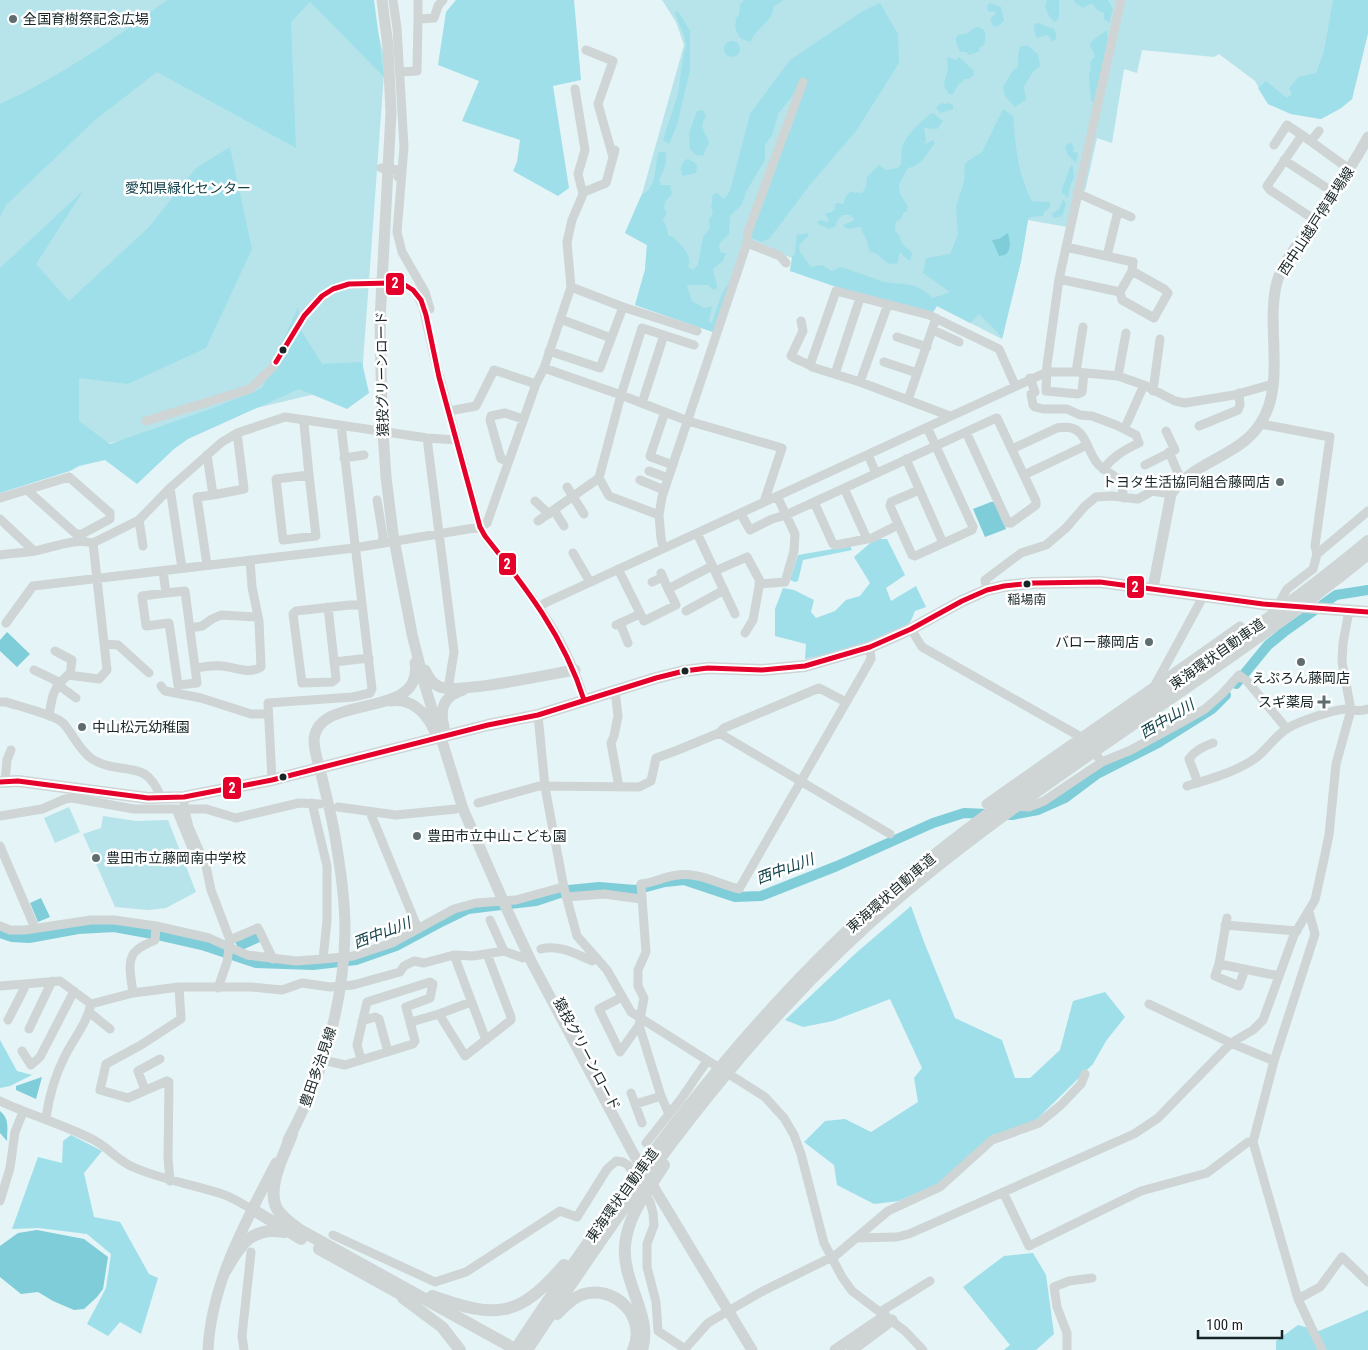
<svg xmlns="http://www.w3.org/2000/svg" width="1368" height="1350" font-family="'Roboto Condensed','Noto Sans JP',sans-serif">
	<style>
		.green { fill: #b7e4ea }
		.forest { fill: #9fdfe9; fill-rule: evenodd }
		.water { fill: #7ecdd8 }
		.lines { fill: none; stroke-linecap: round; stroke-linejoin: round }
		.river { stroke: #7ecdd8; stroke-width: 10 }
		.minor { stroke: #cfd4d5; stroke-width: 9 }
		.major { stroke: #cfd4d5; stroke-width: 11 }
		.highway { stroke: #cfd4d5; stroke-width: 12 }
		.bus-1-casing { stroke: #fff; stroke-width: 9 }
		.bus-1 { stroke: #e4002b; stroke-width: 5 }
		.poi-dot { fill: #5f6d70; stroke: #fff; stroke-width: 2 }
		.bus-dot { fill: #172527; stroke: #fff; stroke-width: 2 }
		.labels { text-anchor: middle; stroke-width: 5; stroke-linejoin: round; paint-order: stroke }
		.bus-label { font-size: 13px; fill: #172527; stroke: #fff }
		.poi-label { font-size: 14px; fill: #172527; stroke: #fff; text-anchor: start }
		.park-label { font-size: 14px; fill: #124248; stroke: #fff }
		.street-label { font-size: 14px; fill: #172527; stroke: #fff }
		.water-label { font-size: 15px; font-style: italic; fill: #13434a; stroke: #fff }
		.line-badge { stroke: #fff; stroke-width: 2 }
		.badge-label { font-size: 14px; text-anchor: middle; font-weight: bold; fill: #fff }
	</style>
	<rect width="100%" height="100%" fill="#e4f4f7"/>
	<path class="green" d="M0,0H370L385,60L361,390L311,395L110,443L30,427L0,406Z
		M662,0H1368V33L1352,99L1341,108L1321,119L1291,114L1268,104L1255,81L1219,54L1214,57L1142,50L1137,73L1124,69L1112,143L1097,138L1085,191L1076,188L1067,227L1028,220L1021,261L1002,339L937,306L790,271L792,258L746,239L713,332L635,305L645,270L647,245L625,233L642,194L684,45L676,22Z
		M69,807L80,832L55,843L44,818Z
		M103,816L136,821L168,820L196,892L166,908L148,910L115,907L83,834L101,828Z"/>
	<path class="forest" d="M167,0H374L384,77L310,2L291,22L296,148L157,72L95,120L6,205L0,217V104C60,77 114,39 167,0Z
		M456,0H574L581,80L553,86L569,188L558,196L513,171L517,162L520,140L462,121L479,81L438,65L446,12Z
		M744,0H784L774,6C771,25 757,26 750,42L740,38L735,28L736,18L739,15L740,5Z
		M1047,0H1059V18L1055,22L1050,18L1045,7Z
		M1074,0H1108L1113,9L1109,23L1104,19V13L1097,10L1093,4H1090L1083,8L1075,3Z
		M1333,0H1368V33L1352,99L1341,108L1321,119L1291,114L1268,104L1258,88L1266,81L1287,98L1292,94L1289,88L1299,77L1316,73L1324,51Z
		M880,3L898,34L899,63L856,131L809,186L770,238L762,242L749,237L803,94L793,95L778,114L772,135L765,145V160L746,192L742,204L730,216L729,234L720,243L719,248L721,253H726L723,261L713,269C714,276 717,281 717,288L713,290L708,285H689L687,286L692,301L704,308L712,306L709,322L712,323C716,312 722,286 732,281L713,332L635,305L645,270L647,245L625,233L642,194C657,189 655,165 658,153L665,151C668,163 664,169 659,180L661,185H670L672,194L665,202L664,209L667,212L663,220L667,228L668,235C675,237 688,250 689,259C690,262 689,264 688,267L693,270L698,265L703,237L710,228L709,220L713,213L711,207L713,194L717,193L724,199L730,191L750,114L790,60L863,11Z
		M991,3L1001,7L1004,21L997,27L993,26L990,19L996,14L994,11L989,12L987,9L988,4Z
		M676,11L680,14L690,31V70L677,125L669,144L663,140L678,94L683,58L686,45L684,35L675,14Z
		M1038,23L1054,29L1056,33V39L1052,42L1048,35L1037,38L1035,34L1034,24Z
		M976,27C987,27 986,37 984,45L979,48L980,51L969,55L966,52H960L956,43V38L958,35L968,33Z
		M1107,30L1108,41L1094,103L1091,101L1089,75L1091,68L1090,62L1095,56L1090,46L1092,41Z
		M724 49a8 8 0 1 1 16 0a8 8 0 1 1-16 0Z
		M1027,45L1038,54L1040,66L1033,72L1024,86L1026,100L1015,107L1005,96L1003,87L1013,70L1018,67V56L1020,47Z
		M947,57L956,60L959,57L974,71V75L969,79H965L958,85L953,94H949C939,81 948,78 948,66C948,63 947,60 947,57Z
		M941,103L945,104L949,103L953,105V109L940,113L936,108Z
		M1003,109L1013,116C1016,148 1017,172 1032,201L1050,202V207L1044,212L1043,216L1030,217L1028,220L1021,261L1002,339L998,333L979,314L970,323L937,306L932,314L839,288L790,271L792,258L795,253L797,235L807,233L809,235L799,246L800,252L811,267L822,265L832,271L840,267C854,271 867,276 881,281C892,284 908,283 917,287C923,289 928,294 933,298L950,292L923,273L926,258L950,254L958,234L956,207L964,181L965,163L982,152ZM999,239H1010V248L1001,257L999,256L992,240Z
		M703,110L706,117C698,126 705,132 709,142L703,156L696,155L690,149L689,133L697,111Z
		M933,113L943,121L937,129L924,128L926,139L925,144L933,140L935,143C927,153 922,166 908,168L899,184L900,194L908,207L907,211L903,213L902,218L896,222L895,231L899,235L902,243L912,253L911,259L909,261L901,253L899,254L898,263C884,268 882,253 870,252C868,248 868,245 867,241C865,235 862,233 861,227C854,227 847,232 843,225L855,220L850,215H843L839,218L835,227L829,229L818,224L817,222L821,220L827,222L829,221L825,214L834,211L836,203L843,204L846,196L850,192L862,193L866,187L867,177L879,165L886,170L898,168C904,162 900,157 902,149C903,138 923,118 933,113Z
		M1071,143L1074,147L1073,151L1075,153L1078,152L1076,163L1068,155L1065,148L1067,144Z
		M230,147L252,249L206,348L128,384L79,378V421L110,444L213,408L262,388L298,307L301,330L322,364L362,362L369,393L347,409L299,389L188,439L174,449L137,484L105,460L79,466L70,471L0,493V268L84,190L36,264L69,301L148,228L196,168Z
		M687,159L694,162L697,166L696,173L683,176C679,168 680,165 687,159Z
		M1071,165L1073,166L1074,178L1070,186L1068,198L1062,193V189Z
		M1063,199L1066,204L1063,214L1060,217L1053,218L1052,214L1059,209Z
		M875,539H887L905,575L886,588L891,601L916,586L926,607L915,611C913,615 912,621 908,624C884,642 835,653 805,659L806,644L775,636V609L783,588L794,590L814,600L811,612L816,618L835,611L846,600L860,596L870,583L854,557Z
		M850,546L852,550L803,560L798,581L795,582L790,580L798,555Z
		M911,906L924,942L955,1018L1002,1040L1015,1078H1030L1060,1050L1073,1001L1105,992L1125,1017L1106,1041L1093,1064L1032,1124L992,1135L946,1180L899,1201L874,1204L837,1185L834,1165L804,1142L825,1121L845,1119L871,1132L918,1102L914,1078L922,1068L890,999L833,1021L803,1027L785,1020L856,953Z
		M0,1040L17,1071L32,1075L10,1086L0,1088Z
		M71,1135L102,1151L84,1173L94,1217L120,1222L149,1274L158,1278L141,1334L120,1322L108,1336L87,1324L106,1288L111,1254L87,1234L39,1228L12,1229L38,1157L62,1163L63,1141Z
		M1033,1253L1046,1275L1054,1334L1036,1350H1004L1010,1345L963,1287L1004,1256Z
		M1368,1310V1350H1276V1341L1298,1325L1319,1331Z"/>
	<path class="water" d="M1008,233C1011,243 1012,256 999,256L992,240L999,239Z
		M991,502H994L1006,529L985,537L973,509Z
		M7,632L30,654L17,667L0,651V640Z
		M41,898L50,917L38,922L30,903Z
		M257,930L262,941L240,951L239,950L234,940Z
		M42,1077L36,1099L16,1090V1086Z
		M0,1111C10,1119 7,1129 7,1141L0,1133Z
		M37,1230L84,1239L108,1257L103,1289L97,1297L84,1309L74,1310L53,1301L38,1292L21,1294L0,1277V1246L18,1233Z"/>
	<g class="lines">
		<path class="river" d="M1236,684L1268,645L1284,632L1336,595L1368,590
			M0,933L12,937L29,938L78,929L114,927L158,935L202,945L256,963L313,965L356,960L396,946L439,923L468,909L536,901L569,890L599,887L635,890L665,882L684,880L735,897L761,896L837,866L933,823L964,813L1012,815L1038,810L1065,798L1097,774L1158,743L1212,709L1226,695"/>
		<path class="minor" d="M393,0L397,28L404,147L397,232L402,252L425,292L430,309
			M418,0V19L434,18L438,6L443,0
			M586,50L613,61L598,104L613,157
			M400,72L417,71L418,19
			M575,89L585,150L578,174L583,194
			M1311,141L1319,131
			M1274,145L1287,125L1302,135
			M1284,160L1333,192
			M381,168L399,170L398,177
			M1077,193L1131,217
			M1315,220L1270,190L1267,186L1302,135L1349,169
			M747,243L780,256L786,263
			M1107,256L1118,211
			M1059,279L1120,292L1122,300L1154,318L1168,293L1164,289L1132,271L1133,262L1066,247
			M571,287L623,307L697,331
			M1120,292L1132,271
			M560,319L611,338
			M801,321L803,331L791,356C798,361 806,362 812,367L860,382L950,416
			M933,330L959,342
			M897,337L927,347
			M549,351L600,368L623,307
			M884,362L917,373
			M810,365L836,291L929,315L999,349L1015,385
			M544,368L621,395L688,421L782,448L764,502
			M1076,372L1083,327
			M1084,373L1082,392L1078,394L1046,391L1047,365L1059,279L1121,0
			M835,374L860,298
			M1118,376L1126,333
			M1030,378L1035,392L1031,394L1033,405L1035,407L1043,409H1067L1080,415L1092,416L1116,425L1136,435L1139,443C1124,450 1114,456 1103,469
			M860,382L888,304
			M1153,391L1160,339
			M908,400L936,318
			M642,403L664,335
			M449,411L476,406L494,370L536,384
			M665,412L650,456L651,457L673,465
			M305,420L304,424L309,475
			M146,421L250,389L273,367L303,316L316,302L330,291L343,285L388,282L402,283L412,289L417,294L423,307L434,356L480,527L485,536C524,587 568,637 584,700
			M1127,423L1144,385
			M1261,424L1330,437L1315,546L1317,554L1313,569L1287,589L1276,609
			M1199,426L1238,410L1240,405L1239,393
			M427,438L454,652L449,683
			M1012,449L1057,428C1087,423 1084,446 1097,463C1102,470 1112,473 1119,480L1121,483L1124,498
			M1169,452L1181,480
			M868,455L876,473
			M344,458L364,455
			M906,459L943,543
			M509,461L501,459L490,420L491,416L505,413L523,419
			M1145,465L1175,450L1166,431
			M649,471L668,478
			M309,475L316,536L283,540L276,479Z
			M1024,475L1087,445
			M599,478L609,496L659,515L661,538L663,548
			M640,480L664,490
			M567,487L584,514
			M170,488L182,568
			M844,488L867,539
			M919,490L891,502L890,506L912,555L915,556L972,530L973,527L927,427
			M213,495L244,489L237,433
			M0,498L69,477L110,513V519L82,534H76L27,490
			M377,500L383,536L382,543
			M535,501L549,514
			M814,502L833,544L836,545L872,538L898,525
			M554,510L564,526
			M741,514L750,530L772,519L786,515L994,419L997,418L1036,501V505L1011,523H1008L966,432
			M659,515L662,497L747,243L748,232L803,82
			M0,519L34,551
			M139,520L143,546
			M538,521L599,478L621,395L642,328L694,345
			M697,533L735,614
			M573,553L590,582
			M1317,554L1368,511
			M0,555C12,553 24,553 35,551C55,547 73,538 93,543L139,520L171,487L222,442L237,433L285,417L427,438L457,440
			M207,565L197,497L213,495L207,455
			M618,569L644,621L676,605L668,589
			M163,571L166,593L142,596L146,626L169,623L178,685L197,683L185,591L166,593
			M715,571L747,557L760,581L753,620L745,633
			M661,573L668,589L712,566
			M652,582L663,577
			M759,584L785,582L794,551L795,534L777,496
			M987,590L985,580L1021,553L1046,545L1066,528L1085,506L1096,497L1112,496L1138,499L1152,491L1171,494
			M328,607L336,679L332,682L302,683L293,614L296,611L350,605H362
			M539,608L545,603L1047,372H1076L1118,376L1144,385L1175,401L1185,403L1234,395L1273,384
			M686,611L724,590
			M6,623L33,586L354,548L480,527L487,523L536,384L544,368L571,287L567,242L572,220L584,192L606,183L615,150
			M620,623L628,643
			M616,625L640,614
			M190,628L202,626L212,619L221,615L258,617
			M911,629L922,647L1081,737L1102,762
			M104,644L118,645L149,673
			M55,651L72,660L70,675
			M334,662L369,658
			M195,668C204,667 213,665 222,666C235,667 249,675 261,667L259,621L252,587L250,560
			M34,670L59,682
			M57,684L76,698
			M161,686L165,691L201,698L251,714H268
			M1154,687L1204,595
			M615,690L618,716L614,736L611,743L619,787
			M0,702H6C18,706 55,715 63,723C73,734 80,751 92,759C121,777 146,756 161,798
			M538,715L545,787L550,814L564,888L577,936L607,970L631,1012L765,1097L784,1118L794,1135L801,1154L824,1243L842,1277L852,1291L905,1331L923,1350
			M49,716C52,696 53,688 68,675L99,679L107,670L93,543
			M719,733L890,834
			M272,780L268,703L353,697L370,693L372,689L341,425
			M5,782L7,760L11,750
			M1198,783L1189,759C1194,751 1204,746 1213,743
			M1187,786C1210,779 1237,772 1257,757C1268,748 1276,735 1288,728C1300,721 1332,710 1346,709C1356,709 1356,713 1368,709
			M184,797V807L189,827L206,866L211,890L230,940L227,962L218,988
			M312,803L327,866V921L323,959
			M478,803L539,786L639,787L651,781L656,758L678,750L719,733L724,728L819,688L846,702
			M986,804C1070,744 1156,686 1240,626L1249,638
			M1014,806L1029,807L1044,801L1102,762L1131,750L1184,721L1205,709L1222,694L1239,675L1247,681L1287,729
			M338,807L396,815L456,809
			M176,809L196,858
			M188,809H206L236,818L299,803L320,804
			M370,812L418,929
			M0,816L42,809L65,799L72,798L134,809H177
			M0,846L35,928
			M566,897L604,894L641,899
			M1309,912L1315,934L1274,1061L1253,1142L1298,1299L1322,1350
			M490,920L504,951
			M1225,925L1297,931
			M0,926L10,930H25L91,920H114L156,926L209,938L247,955L296,961L323,959L353,956L392,943L454,909L476,903L516,900L563,887
			M230,940L258,928L273,959
			M541,949C559,944 576,954 592,961L597,958
			M454,955L486,1040
			M1219,964L1227,918
			M1245,969L1239,986L1215,976L1219,964L1279,976
			M0,986L60,981L91,1004
			M133,993C132,981 125,959 137,950C141,946 149,943 155,940L156,926
			M622,997L599,1009L620,1052L639,1025
			M471,1002L439,1014L465,1056L511,1020V1017L487,954
			M1149,1004L1231,1043L1274,1061
			M89,1012L110,1029
			M8,1020L26,985
			M362,1021L375,1017L379,1019L388,1052
			M411,1022L439,1014
			M29,1029L52,981
			M22,1051L31,1065L40,1057L74,991
			M323,1060L345,1065L413,1044L415,1041L406,1007L430,998L433,984L430,982L367,1002L357,1045L361,1059
			M145,1090L138,1071L160,1059
			M631,1093L642,1123
			M0,1101C30,1115 62,1124 92,1139C107,1146 118,1161 133,1167C162,1180 192,1184 222,1194C232,1197 242,1204 252,1209
			M636,1104L661,1096
			M669,1114L661,1096L639,1025L644,998L638,986V970L646,952L641,884C654,883 665,876 678,875C699,872 719,884 739,889L871,659L870,647
			M46,1118C49,1097 55,1075 65,1056C74,1038 87,1023 91,1004L133,993L179,987H252L282,990L302,983L330,987L353,985L400,972L404,966L414,961L424,963L454,955L473,956L504,951L523,958
			M646,1143L681,1099L707,1061
			M170,1181L168,1158L169,1082L167,1081L128,1098L100,1090L106,1064L141,1045L181,1019L179,987
			M1003,1192L1029,1246L1141,1191L1207,1173L1248,1142H1253
			M0,1201L10,1168L15,1132L23,1112
			M333,1235L435,1282L466,1272L560,1211L577,1217L607,1169L616,1161L623,1162L628,1165L650,1202L653,1213L654,1225L647,1244V1267L656,1302L658,1331L685,1349
			M856,1238L897,1237L909,1234L1134,1134L1158,1118L1231,1043L1253,1030L1263,1020L1294,935L1315,900L1324,859L1329,835L1336,764L1351,710L1342,662L1343,643L1349,611
			M1298,1299L1320,1287L1342,1257L1368,1282
			M880,1312L930,1281
			M244,1350L242,1336L251,1252
			M684,1350L708,1323L718,1317L763,1291L836,1255L888,1211L940,1187L992,1140L1039,1123L1061,1105L1081,1084L1085,1074
			M1067,1350V1333L1057,1307L1054,1287L1069,1281L1092,1278"/>
		<path class="major" d="M382,0L388,46L391,113L380,320L382,417L386,477L393,534L412,634L425,686L463,809L508,912L531,961L633,1153L752,1350
			M1153,588L1171,494C1193,461 1239,457 1260,424C1287,384 1265,327 1277,282C1282,264 1295,248 1306,233C1327,202 1350,171 1368,137
			M425,670C429,677 432,684 440,687C459,694 551,674 575,670
			M390,701C411,698 426,712 434,730
			M444,727C439,708 444,696 463,690
			M288,1140C323,1075 344,1004 345,930C345,898 340,867 335,836C331,813 325,791 320,769C317,760 314,749 314,739C319,692 424,721 415,663
			M208,1350C211,1284 246,1221 276,1163
			M835,1350L885,1316
			M852,1350L892,1320"/>
		<path class="highway" d="M0,782L18,781L148,798L184,797L272,780L488,725L538,715L656,678L684,671L708,668L762,670L805,666L870,647L911,629L962,601L987,590L1004,586L1034,583L1100,582L1263,604L1368,612
			M292,1134C284,1155 266,1187 277,1209C283,1218 292,1224 300,1230L517,1350
			M252,1209L301,1239
			M319,1249L413,1301
			M226,1270C240,1245 252,1226 284,1232
			M432,1296C497,1319 518,1318 564,1265
			M403,1298L442,1327L460,1350
			M557,1314C564,1307 571,1299 581,1295C614,1283 648,1317 633,1350
			M515,1350C626,1183 743,1018 897,886C1045,760 1218,666 1368,541
			M527,1350C636,1185 750,1022 903,894C1051,770 1219,675 1368,554
			M642,1350C653,1316 622,1283 625,1246C627,1216 648,1190 664,1165"/>
		<g class="bus-1-casing">
			<path id="bus-1" d="M276,362L304,316L322,296L333,289L349,284L390,283L405,285L413,290L421,300L426,315L439,377L480,527L485,536C526,588 564,636 584,700
				M0,782L18,781L148,798L184,797L272,780L488,725L538,715L656,678L684,671L708,668L762,670L805,666L870,647L911,629L962,601L987,590L1004,586L1034,583L1100,582L1263,604L1368,612"/>
		</g>
		<use href="#bus-1" class="bus-1"/>
	</g>
	<g class="poi-dot">
		<circle cx="13" cy="19" r="5"/>
		<circle cx="1280" cy="482" r="5"/>
		<circle cx="1149" cy="642" r="5"/>
		<circle cx="1301" cy="662" r="5"/>
		<path d="M1321.5 694.5h5v5h5v5h-5v5h-5v-5h-5v-5h5z"/>
		<circle cx="82" cy="727" r="5"/>
		<circle cx="417" cy="836" r="5"/>
		<circle cx="96" cy="858" r="5"/>
	</g>
	<g class="bus-dot">
		<circle cx="283" cy="350" r="4.5"/>
		<circle cx="1027" cy="584" r="4.5"/>
		<circle cx="685" cy="671" r="4.5"/>
		<circle cx="283" cy="777" r="4.5"/>
	</g>
	<g class="labels">
		<g class="bus-label">
			<text x="1027" y="604">稲場南</text>
		</g>
		<g class="poi-label">
			<text x="23" y="24">全国育樹祭記念広場</text>
			<text x="1270" y="487" text-anchor="end">トヨタ生活協同組合藤岡店</text>
			<text x="1139" y="647" text-anchor="end">バロー藤岡店</text>
			<text x="1301" y="683" text-anchor="middle">えぷろん藤岡店</text>
			<text x="1314" y="707" text-anchor="end">スギ薬局</text>
			<text x="92" y="732">中山松元幼稚園</text>
			<text x="427" y="841">豊田市立中山こども園</text>
			<text x="106" y="863">豊田市立藤岡南中学校</text>
		</g>
		<g class="park-label">
			<text x="188" y="193">愛知県緑化センター</text>
		</g>
		<g class="street-label">
			<text transform="translate(1316 221) rotate(-57)" y="5">西中山越戸停車場線</text>
			<text transform="translate(382 374) rotate(-91)" y="5">猿投グリーンロード</text>
			<text transform="translate(1217 654) rotate(-35)" y="5">東海環状自動車道</text>
			<text transform="translate(891 893) rotate(-41)" y="5">東海環状自動車道</text>
			<text transform="translate(587 1054) rotate(62)" y="5">猿投グリーンロード</text>
			<text transform="translate(318 1067) rotate(-71)" y="5">豊田多治見線</text>
			<text transform="translate(622 1195) rotate(-54)" y="5">東海環状自動車道</text>
		</g>
		<g class="water-label">
			<text transform="translate(1167 719) rotate(-31)" y="5">西中山川</text>
			<text transform="translate(785 869) rotate(-20)" y="5">西中山川</text>
			<text transform="translate(382 933) rotate(-21)" y="5">西中山川</text>
		</g>
	</g>
	<g class="line-badge">
		<rect x="385" y="272" width="20" height="24" rx="5" fill="#e4002b"/>
		<rect x="498" y="552" width="19" height="24" rx="5" fill="#e4002b"/>
		<rect x="1126" y="575" width="19" height="24" rx="5" fill="#e4002b"/>
		<rect x="222" y="776" width="20" height="24" rx="5" fill="#e4002b"/>
	</g>
	<g class="badge-label">
		<text x="395" y="288">2</text>
		<text x="507" y="569">2</text>
		<text x="1135" y="592">2</text>
		<text x="232" y="793">2</text>
	</g>
	<path d="M1198 1330v8h84v-8" fill="none" stroke="#172527" stroke-width="2.5"/>
	<text x="1206" y="1330" font-size="15" fill="#172527" stroke="#ffffff" stroke-width="4" paint-order="stroke">100 m</text>
</svg>
